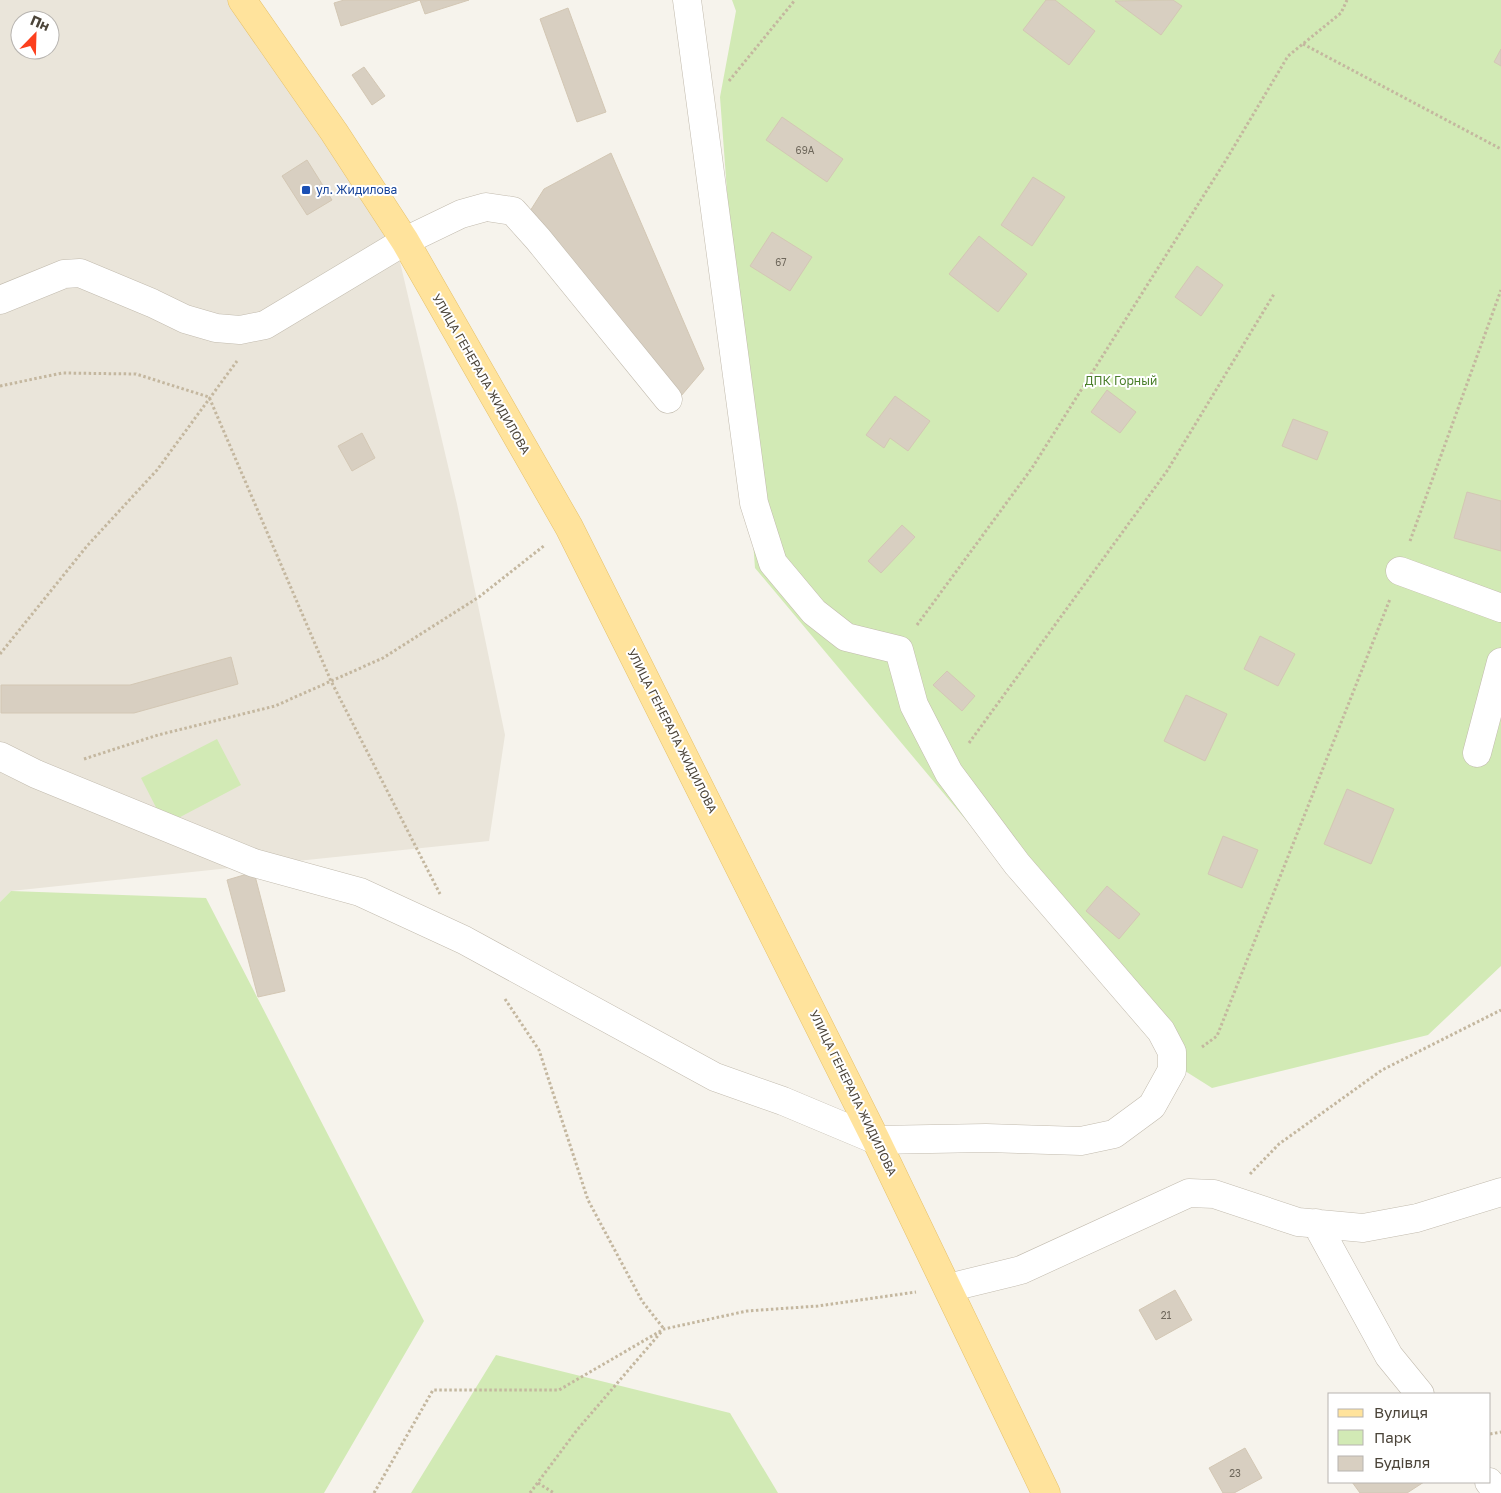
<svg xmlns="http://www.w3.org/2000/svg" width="1501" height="1493" font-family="'Golos Text',sans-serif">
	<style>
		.residential { fill: #eae5da; fill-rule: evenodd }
		.green { fill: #d2eab5 }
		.building { fill: #d8cfc1; stroke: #d3c7b4 }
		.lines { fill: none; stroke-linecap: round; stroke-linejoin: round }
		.minor-casing { stroke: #c2bbae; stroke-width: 29 }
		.major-casing { stroke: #e6c16a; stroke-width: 29 }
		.path { stroke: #c4b79f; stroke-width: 3; stroke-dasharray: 2.5 2.5; stroke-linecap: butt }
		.minor { stroke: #fff; stroke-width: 28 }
		.major { stroke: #ffe39c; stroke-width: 28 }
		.transit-dot { fill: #1a4fb4; stroke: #fff; stroke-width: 2 }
		.labels { text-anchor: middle; stroke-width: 4; stroke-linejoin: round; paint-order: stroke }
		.number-label { font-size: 10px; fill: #6e675b }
		.transit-label { font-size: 12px; fill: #164399; stroke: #fff; text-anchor: start }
		.street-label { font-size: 12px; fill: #4b4439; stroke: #fff }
		.park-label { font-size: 12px; fill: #4a7f2a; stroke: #fff }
	</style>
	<rect width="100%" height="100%" fill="#f6f3ec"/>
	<path class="residential" d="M0,0H228L345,171L400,262L457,504L505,735L489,841L11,891L0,902ZM20,20H50V50H20Z"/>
	<path class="green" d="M732,0H1501V966L1428,1035L1212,1088L1166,1059L755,568L720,97L736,11Z
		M217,739L241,785L165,825L141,778Z
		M11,891L206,898L424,1321L324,1493H0V902Z
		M496,1355L730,1413L778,1493H411Z"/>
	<path class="building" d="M344,0H420L341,26L334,3Z
		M420,0H469L425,14Z
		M1046,0H1055L1095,31L1069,65L1023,30Z
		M1173,0L1182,6L1161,35L1115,1Z
		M568,8L606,112L577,122L540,19Z
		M1501,49V66L1494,62Z
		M364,67L385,96L372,105L352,75Z
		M782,117L843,159L827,182L766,140Z
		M611,153L704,369L681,396L525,219L544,189Z
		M307,160L332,200L307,215L282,176Z
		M1033,177L1065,197L1032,246L1001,225Z
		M772,232L812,257L790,291L750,266Z
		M979,236L1027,274L998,312L949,274Z
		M1197,266L1223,285L1201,316L1175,297Z
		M1107,390L1136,412L1120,433L1091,412Z
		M895,396L930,421L908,451L890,438L884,448L866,435Z
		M1293,419L1328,432L1317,460L1282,446Z
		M362,433L375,458L352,471L338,446Z
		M1467,492L1501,501V551L1454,538Z
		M902,525L915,537L881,573L868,561Z
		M1260,636L1295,654L1278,686L1244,669Z
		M231,657L238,684L134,713H1V685H130Z
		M947,671L975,696L962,711L933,685Z
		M1186,695L1227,714L1205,761L1164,741Z
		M1347,789L1394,809L1371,864L1324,844Z
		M1223,836L1258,850L1242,888L1208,874Z
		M254,872L285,991L258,997L227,880Z
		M1107,886L1140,914L1119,939L1086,911Z
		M1175,1290L1192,1320L1156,1340L1139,1310Z
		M1245,1448L1262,1478L1234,1493H1223L1209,1468Z
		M1352,1482H1424L1407,1493H1360Z"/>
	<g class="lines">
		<g class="minor-casing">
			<path id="minor" d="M0,300L64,274L80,273L152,303L185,319L216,328L240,330L265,325L405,241L461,214L486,207L513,211L538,239L668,399
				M1400,571L1501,608
				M1477,753L1501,662
				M0,756L36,774L254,863L360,892L464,940L715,1077L783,1101L876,1140L986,1138L1081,1141L1114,1134L1152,1106L1172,1070V1052L1161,1031L1017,864L949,773L914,705L899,650L846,637L814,612L773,563L754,503L687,0
				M1316,1223L1389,1356L1420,1394
				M948,1288L1021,1270L1189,1193L1214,1194L1298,1222L1363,1228L1417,1218L1501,1192
				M1489,1482L1498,1493"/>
		</g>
		<g class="major-casing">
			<path id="major" d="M242,0L334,132L405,241L569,527L876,1140L1046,1493"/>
		</g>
		<path class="path" d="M1303,44L1501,149
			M729,81L795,0
			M0,386L62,373L136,374L209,397L331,681L440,894
			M1410,541L1501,290
			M917,625L1032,468L1226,160L1288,56L1341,13L1347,0
			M0,654L87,546L157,470L237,361
			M969,743L1167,471L1274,294
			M84,759L158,735L275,706L383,658L479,597L545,545
			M505,999L539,1050L588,1200L642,1301L664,1329
			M1202,1047L1217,1036L1390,599
			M1250,1174L1279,1144L1382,1070L1501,1010
			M1490,1434L1501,1432
			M538,1483L554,1493
			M374,1493L433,1390H559L664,1329L747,1311L818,1306L916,1292
			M530,1493L577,1430L662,1331"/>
		<use href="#minor" class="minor"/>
		<use href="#major" class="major"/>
	</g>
	<rect class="transit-dot" x="301" y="185" width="10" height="10" rx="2.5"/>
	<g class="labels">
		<g class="number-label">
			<text x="805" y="154">69А</text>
			<text x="781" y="266">67</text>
			<text x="1166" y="1319">21</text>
			<text x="1235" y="1477">23</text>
		</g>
		<g class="transit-label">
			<text x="316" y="194">ул. Жидилова</text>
		</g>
		<g class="street-label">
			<text transform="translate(481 374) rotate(60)" y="4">УЛИЦА ГЕНЕРАЛА ЖИДИЛОВА</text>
			<text transform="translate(672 731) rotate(63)" y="4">УЛИЦА ГЕНЕРАЛА ЖИДИЛОВА</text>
			<text transform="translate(853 1093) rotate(64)" y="4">УЛИЦА ГЕНЕРАЛА ЖИДИЛОВА</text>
		</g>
		<g class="park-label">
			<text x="1121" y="385">ДПК Горный</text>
		</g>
	</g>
	<rect x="1328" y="1393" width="162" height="90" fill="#ffffff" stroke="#b7b4b0"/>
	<rect x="1338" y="1409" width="25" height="8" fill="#ffe39c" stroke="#b7b4b0"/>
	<text x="1374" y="1418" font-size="15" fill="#4b4439">Вулиця</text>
	<rect x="1338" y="1430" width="25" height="15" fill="#d2eab5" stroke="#b7b4b0"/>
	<text x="1374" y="1443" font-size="15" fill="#4b4439">Парк</text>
	<rect x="1338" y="1456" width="25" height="15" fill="#d8cfc1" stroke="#b7b4b0"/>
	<text x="1374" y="1468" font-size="15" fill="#4b4439">Будівля</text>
	<g transform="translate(35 35) rotate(23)"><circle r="24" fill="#ffffff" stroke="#b7b4b0"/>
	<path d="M0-4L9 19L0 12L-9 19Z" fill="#fc3f1d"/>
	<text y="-8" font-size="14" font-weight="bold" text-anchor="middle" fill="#4b4439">Пн</text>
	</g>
</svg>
